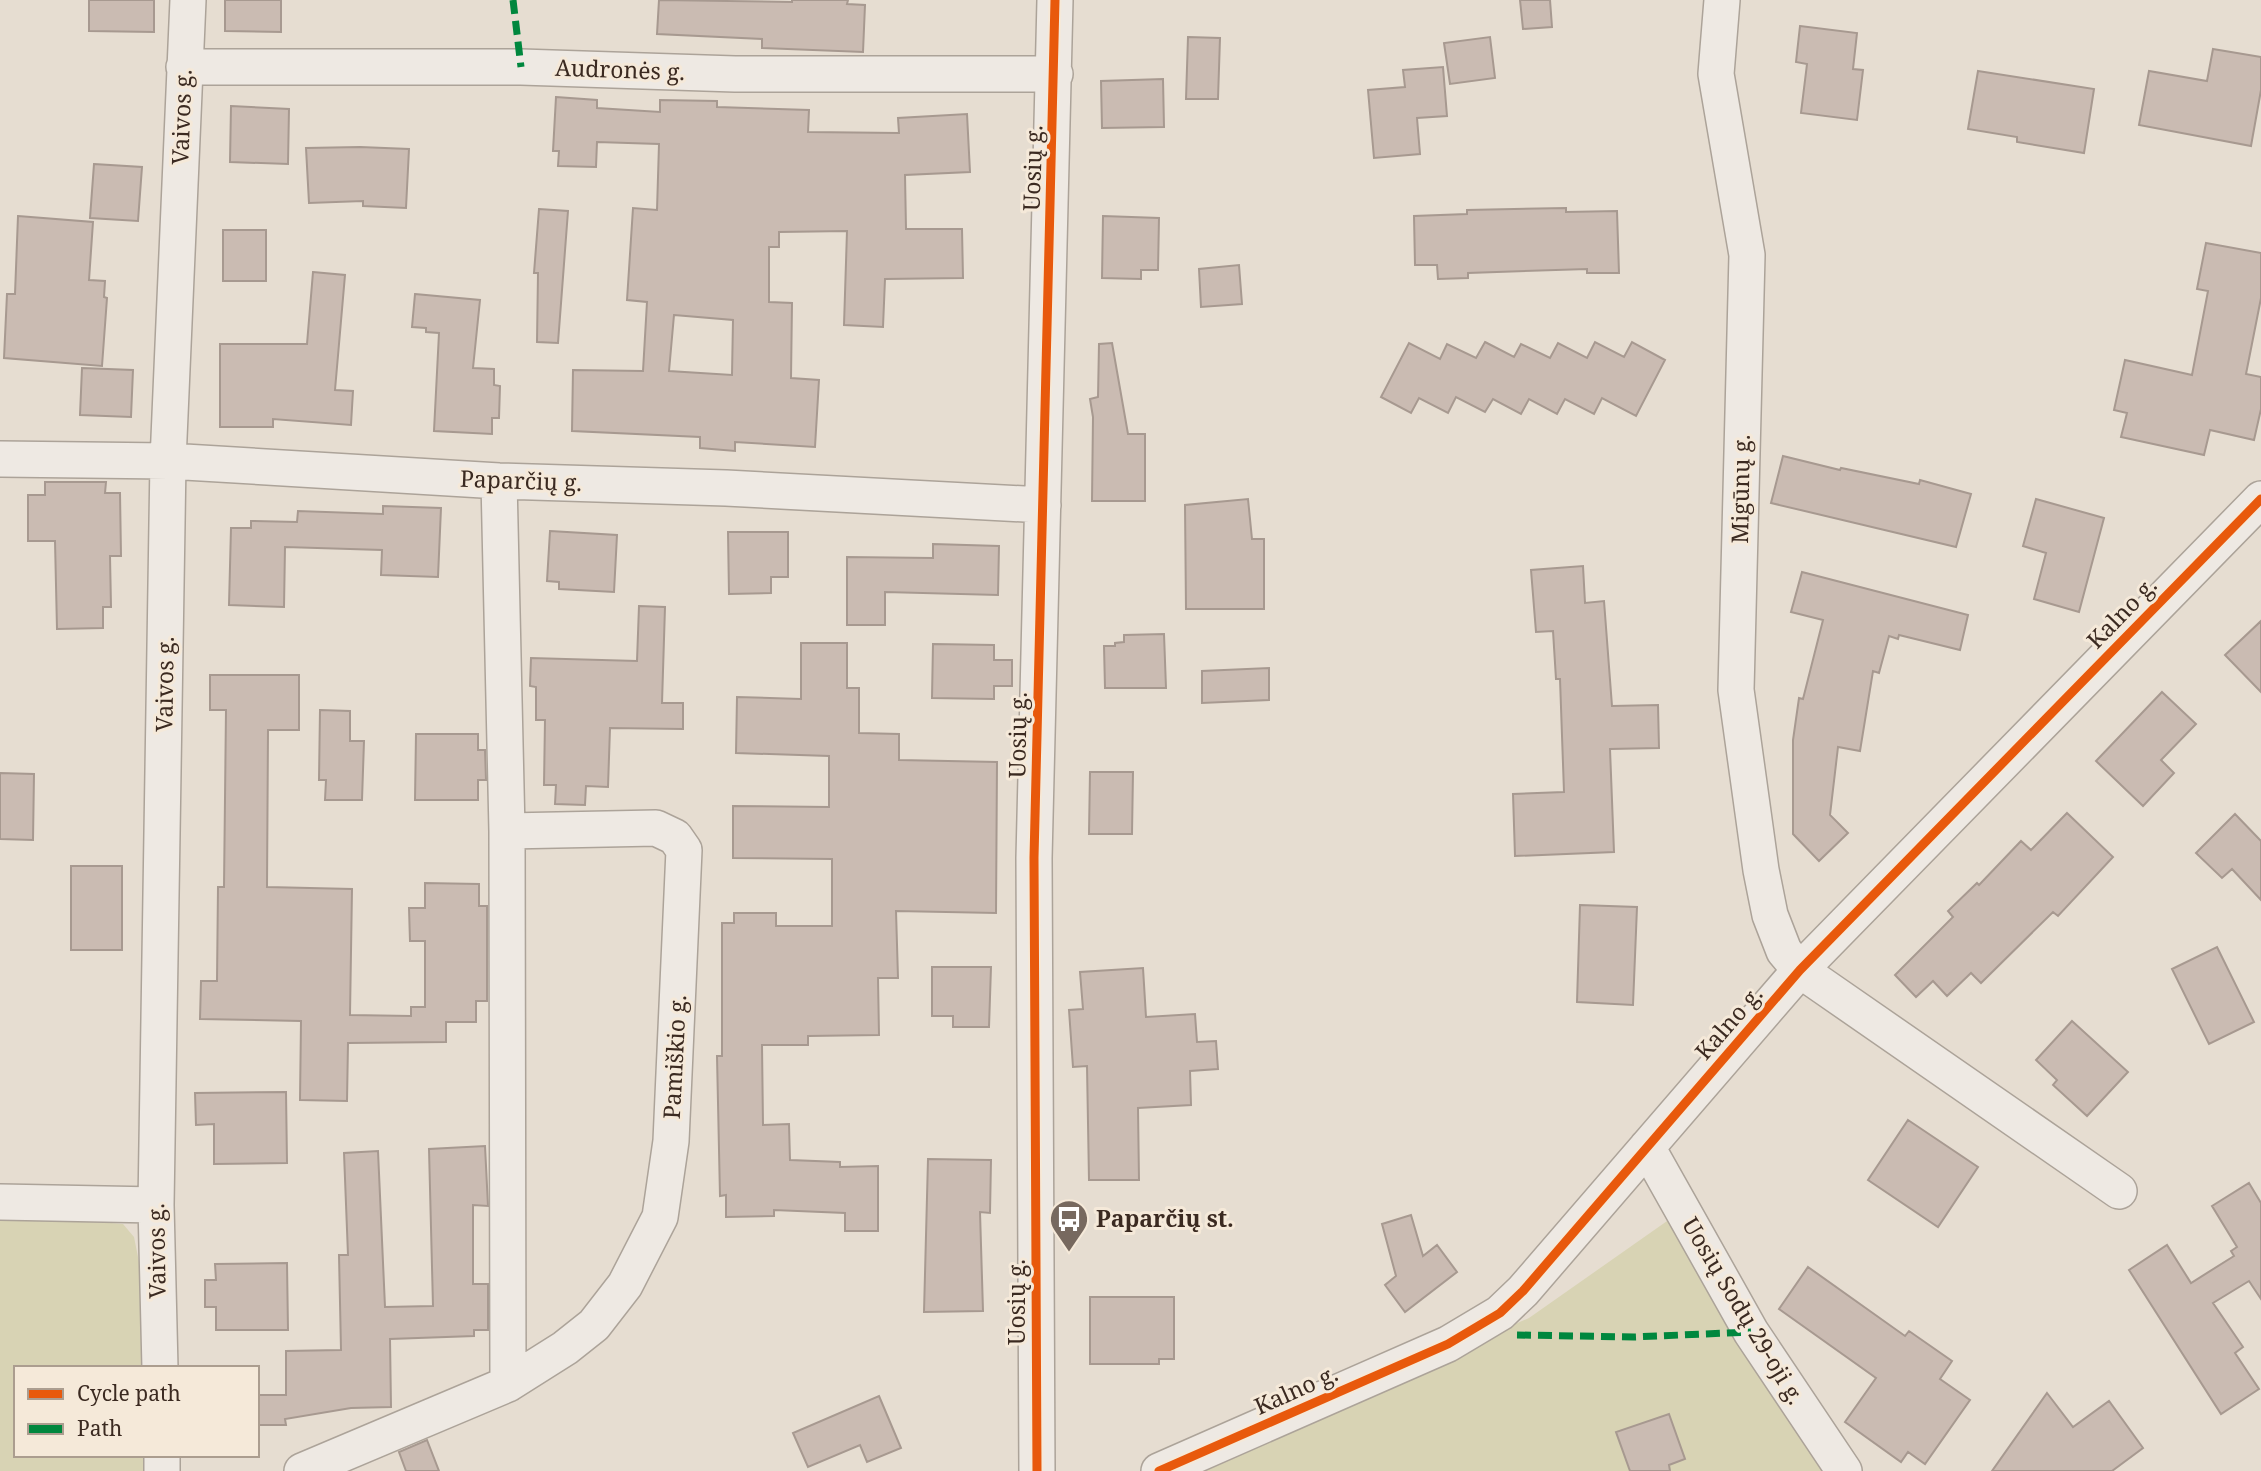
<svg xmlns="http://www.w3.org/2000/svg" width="2261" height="1471" font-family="'Noto Serif',serif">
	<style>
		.green { fill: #d8d3b4 }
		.building { fill: #cabbb2; stroke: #a79990; stroke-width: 2; fill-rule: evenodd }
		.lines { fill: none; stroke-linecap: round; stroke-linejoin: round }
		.street-casing { stroke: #aca399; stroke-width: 38 }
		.street { stroke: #eee9e3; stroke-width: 35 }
		.quiet { stroke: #00873e; stroke-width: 7; stroke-dasharray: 14 7; stroke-linecap: butt }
		.cycleway-casing { stroke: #f5e9d9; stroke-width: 13 }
		.cycleway { stroke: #e8590c; stroke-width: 9 }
		.labels { text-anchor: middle; stroke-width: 6; stroke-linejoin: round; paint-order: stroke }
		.street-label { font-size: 23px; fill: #3b2a21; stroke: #f5e9d9 }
		.poi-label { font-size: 23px; font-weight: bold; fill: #3b2a21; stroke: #f5e9d9; text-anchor: start }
	</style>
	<rect width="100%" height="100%" fill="#e6ddd1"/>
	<path class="green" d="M1697,1200L1821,1426L1855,1471H1175L1529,1318Z
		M7,1214L123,1224L134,1237L142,1277V1368H16V1455H143V1471H0V1217Z"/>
	<path class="building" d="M89,0H154V32L89,31Z
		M225,0H281V32L225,31Z
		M659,0L792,2V0H848L847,4L865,5L863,52L762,48V39L657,34Z
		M1520,0H1550L1552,27L1523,29Z
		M1800,26L1857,33L1853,69L1863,70L1857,120L1801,113L1807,64L1796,62Z
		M1188,37L1220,38L1218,99H1186Z
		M1490,37L1495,78L1450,84L1444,43Z
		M2213,49L2261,57V90L2251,146L2139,125L2149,71L2207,81Z
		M1443,67L1447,116L1417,118L1420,154L1374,158L1368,90L1405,87L1403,70Z
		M1978,71L2094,89L2084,153L2017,142V137L1968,129Z
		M1163,79L1164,127L1102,128L1101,81Z
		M556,97L597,100V108L660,112V100L717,101V107L809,110L808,132L899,133L898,118L967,114L970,172L905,175L906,229H962L963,278L885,279L883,327L844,325L847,231L779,232V247H769V302L792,303L791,378L819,380L815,447L735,442V451L700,448V437L572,431L573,370L643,371L647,302L627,300L633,208L657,210L659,144L597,142L596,167L558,166L559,151H553ZM674,315L733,320L732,375L669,371Z
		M231,106L289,109L288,164L230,162Z
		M360,147L409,149L406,208L363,206V201L309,203L306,148Z
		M94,164L142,167L138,221L90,218Z
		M1566,208V212L1617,211L1619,273H1587V269L1468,273V278L1438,279L1437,265H1415L1414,216L1467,214V210Z
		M539,209L568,211L558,343L537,342L538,273H534Z
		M18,216L93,222L89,280L105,281L104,297L107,298L102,366L4,358L7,294H15Z
		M1103,216L1159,218L1158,270H1141V279L1102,278Z
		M223,230H266V281H223Z
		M2206,243L2261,253V298L2246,374L2261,377V409L2254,440L2210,430L2204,455L2121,437L2127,413L2114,410L2125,360L2192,375L2208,291L2197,289Z
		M1239,265L1242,304L1201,307L1199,269Z
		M313,272L345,275L335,390L353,391L351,425L273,419V427H220V344H307Z
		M415,294L480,300L473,368L494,369V385L500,386L499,418H492V434L434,431L439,333L426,332V328L412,327Z
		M1485,342L1514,357L1521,344L1550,358L1558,343L1587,358L1595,342L1624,357L1632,342L1665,360L1636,416L1602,398L1594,414L1565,399L1557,414L1529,399L1521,414L1493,399L1485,412L1456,397L1448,413L1419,398L1411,413L1381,397L1409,343L1440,359L1447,344L1476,358Z
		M1112,343L1128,434H1145V501H1092L1093,417L1090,399L1098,397L1099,344Z
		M82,368L133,370L131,417L80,415Z
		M1783,456L1840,470L1841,468L1919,484L1920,480L1971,494L1956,547L1771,503Z
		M45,482H106L105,493H120L121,556H110L111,607H103V628L57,629L55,541H28V495H45Z
		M1248,499L1252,539H1264V609H1186L1185,505Z
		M2036,499L2104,518L2079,612L2034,599L2046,553L2023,546Z
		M383,506L441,508L438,577L381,575L382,550L285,547L284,607L229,605L231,528H251V521L297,522L298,511L383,514Z
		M550,531L617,535L614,592L559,589V582L547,581Z
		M728,532H788V577H771V593L729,594Z
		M933,544L999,546L998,595L885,592V625H847V557L933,558Z
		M1583,566L1585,603L1604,601L1612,706L1658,705L1659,748L1610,749L1614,852L1515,856L1513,794L1564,792L1560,679H1556L1553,631L1536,632L1531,570Z
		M1802,572L1968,615L1960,650L1899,635L1898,639L1889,636L1879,673L1873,671L1860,751L1838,747L1830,815L1848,833L1819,861L1793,834V740L1799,698L1803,699L1823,620L1791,612Z
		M639,606L665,607L662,703H683V729L610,728L608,787L586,786L585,805L555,804L556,785H544L545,720H536V687L530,686L531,658L637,661Z
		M2261,621V692L2225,655Z
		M1164,634L1166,688H1105L1104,646H1115V643L1124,642V635Z
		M801,643H847V688H859V733L899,734V760L997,762L996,913L896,911L898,978H878L879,1035L808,1036V1045H762L763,1125L789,1124L790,1160L840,1162V1167L878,1166V1231H845V1213L774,1210V1216L726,1217V1195L720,1196L717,1056H722V923H734V913H776V926H832V859L733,858V806L829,807V756L736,753L737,697L801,699Z
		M933,644L994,645V660H1012V686H994V699L932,698Z
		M1269,668V700L1202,703V671Z
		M210,675H299V730H268L267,887L352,889L350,1015L411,1016V1007H425V941H410L409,908H425V883L479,884V906H487V1001H476V1022H446V1042L348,1043L347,1101L300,1100L301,1021L200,1019L201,981H217L218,887H224L226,710H210Z
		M2162,692L2196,724L2161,760L2174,773L2143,806L2096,761Z
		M320,710L350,711V741H364L362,800H325L326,780H319Z
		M416,734H478V750H485L486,780H478V800H415Z
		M1090,772H1133L1132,834H1089Z
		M0,773L34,774L33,840L0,839Z
		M2067,813L2113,857L2058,916L2053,912L1981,983L1971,973L1947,996L1933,981L1916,997L1895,975L1953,917L1948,911L1977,883L1979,885L2021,841L2031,850Z
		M2235,814L2261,841V900L2232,869L2222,878L2196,853Z
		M71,866H122V950H71Z
		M1580,905L1637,907L1633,1005L1577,1002Z
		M2217,947L2254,1022L2209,1044L2172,969Z
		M932,967H991L989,1027H953V1016H932Z
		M1143,968L1146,1017L1195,1014L1197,1042L1216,1041L1218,1069L1190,1071L1191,1105L1138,1108L1139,1180H1089L1087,1066L1073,1067L1069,1010L1083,1009L1080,972Z
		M2072,1021L2128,1072L2087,1116L2053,1085L2057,1080L2036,1060Z
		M286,1092L287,1163L214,1164V1124L196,1125L195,1093Z
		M1908,1120L1978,1167L1938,1227L1868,1180Z
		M485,1146L488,1206L473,1205V1284H488V1330H474V1336L390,1339L391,1407L351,1408L285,1419L286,1425H257V1395H286V1351L341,1350L339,1255H348L344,1153L378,1151L385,1307L433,1306L429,1149Z
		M928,1159L991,1160L990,1213L980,1212L983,1311L924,1312Z
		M2249,1183L2261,1203V1299L2249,1281L2213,1303L2243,1347L2235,1353L2259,1389L2221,1414L2129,1270L2167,1245L2191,1283L2234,1256L2231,1251L2237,1247L2212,1206Z
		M1411,1215L1423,1256L1437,1245L1457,1272L1405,1312L1385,1285L1396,1276L1382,1224Z
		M287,1263L288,1330H216V1307H205V1280H216L215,1264Z
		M1808,1267L1905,1336L1909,1331L1952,1361L1940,1379L1970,1400L1925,1464L1908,1452L1901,1462L1845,1422L1876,1378L1779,1309Z
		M1090,1297H1174V1359H1159V1364H1090Z
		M2047,1393L2073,1427L2109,1401L2143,1448L2112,1471H1992Z
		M879,1396L901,1448L867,1462L860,1445L808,1467L793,1433Z
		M1669,1414L1685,1459L1669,1465L1670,1471H1630L1616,1432Z
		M427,1440L439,1471H406L399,1452Z"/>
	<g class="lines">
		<g class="street-casing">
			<path id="street" d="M1722,0L1716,74L1747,255L1736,690L1761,870L1770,915L1784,951L1800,970L2119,1191
				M184,67H521L735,74H1055
				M0,459L168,461L499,481L726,488L1043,505
				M499,481L507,831L508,1384
				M1647,1147L1751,1332L1844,1471
				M0,1202L156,1205
				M160,1368L156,1205L168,461L188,0
				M162,1455V1471
				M302,1471L508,1384L565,1348L594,1325L625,1285L660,1217L671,1141L684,850L675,837L656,828L507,831
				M1037,1471L1034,858L1055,0
				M1159,1471L1448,1344L1500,1313L1523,1291L1800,970L2261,499"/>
		</g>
		<use href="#street" class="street"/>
		<path class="quiet" d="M513,0L521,67
			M1517,1335L1634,1337L1751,1332"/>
		<g class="cycleway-casing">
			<path id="cycleway" d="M1037,1471L1034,858L1055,0
				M1159,1471L1448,1344L1500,1313L1523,1291L1800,970L2261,499"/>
		</g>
		<use href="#cycleway" class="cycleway"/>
	</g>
	<defs>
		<g id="bus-pin" transform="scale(2.0125)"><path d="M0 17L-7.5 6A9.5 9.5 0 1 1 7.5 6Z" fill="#77695f" stroke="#f5e9d9"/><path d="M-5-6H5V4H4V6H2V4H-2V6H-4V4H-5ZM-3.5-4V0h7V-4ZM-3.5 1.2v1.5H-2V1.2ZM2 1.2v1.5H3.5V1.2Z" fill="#fff"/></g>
	</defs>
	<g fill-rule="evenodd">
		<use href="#bus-pin" x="1069" y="1219"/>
	</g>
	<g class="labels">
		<g class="street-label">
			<text transform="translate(620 70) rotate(2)" y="8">Audronės g.</text>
			<text transform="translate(182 117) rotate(-88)" y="8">Vaivos g.</text>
			<text transform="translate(1033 168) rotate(-88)" y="8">Uosių g.</text>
			<text transform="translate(521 481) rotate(2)" y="8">Paparčių g.</text>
			<text transform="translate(1741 489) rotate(-89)" y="8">Migūnų g.</text>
			<text transform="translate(2122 613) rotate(-46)" y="8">Kalno g.</text>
			<text transform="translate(165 684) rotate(-89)" y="8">Vaivos g.</text>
			<text transform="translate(1018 735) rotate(-89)" y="8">Uosių g.</text>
			<text transform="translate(1729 1023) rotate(-49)" y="8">Kalno g.</text>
			<text transform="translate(675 1057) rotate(-87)" y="8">Pamiškio g.</text>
			<text transform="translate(157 1251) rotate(-91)" y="8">Vaivos g.</text>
			<text transform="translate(1017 1302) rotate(-90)" y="8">Uosių g.</text>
			<text transform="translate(1743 1311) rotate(59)" y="8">Uosių Sodų 29-oji g.</text>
			<text transform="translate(1296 1390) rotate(-24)" y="8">Kalno g.</text>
		</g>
		<g class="poi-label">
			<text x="1096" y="1227">Paparčių st.</text>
		</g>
	</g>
	<rect x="14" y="1366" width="245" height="91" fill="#f5e9d9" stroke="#ab9d8f" stroke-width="2"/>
	<rect x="28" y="1389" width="35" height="10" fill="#e8590c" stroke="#ab9d8f" stroke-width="2"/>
	<text x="77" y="1401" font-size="21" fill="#3b2a21">Cycle path</text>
	<rect x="28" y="1424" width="35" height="10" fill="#00873e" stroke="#ab9d8f" stroke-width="2"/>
	<text x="77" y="1436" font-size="21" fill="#3b2a21">Path</text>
</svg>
